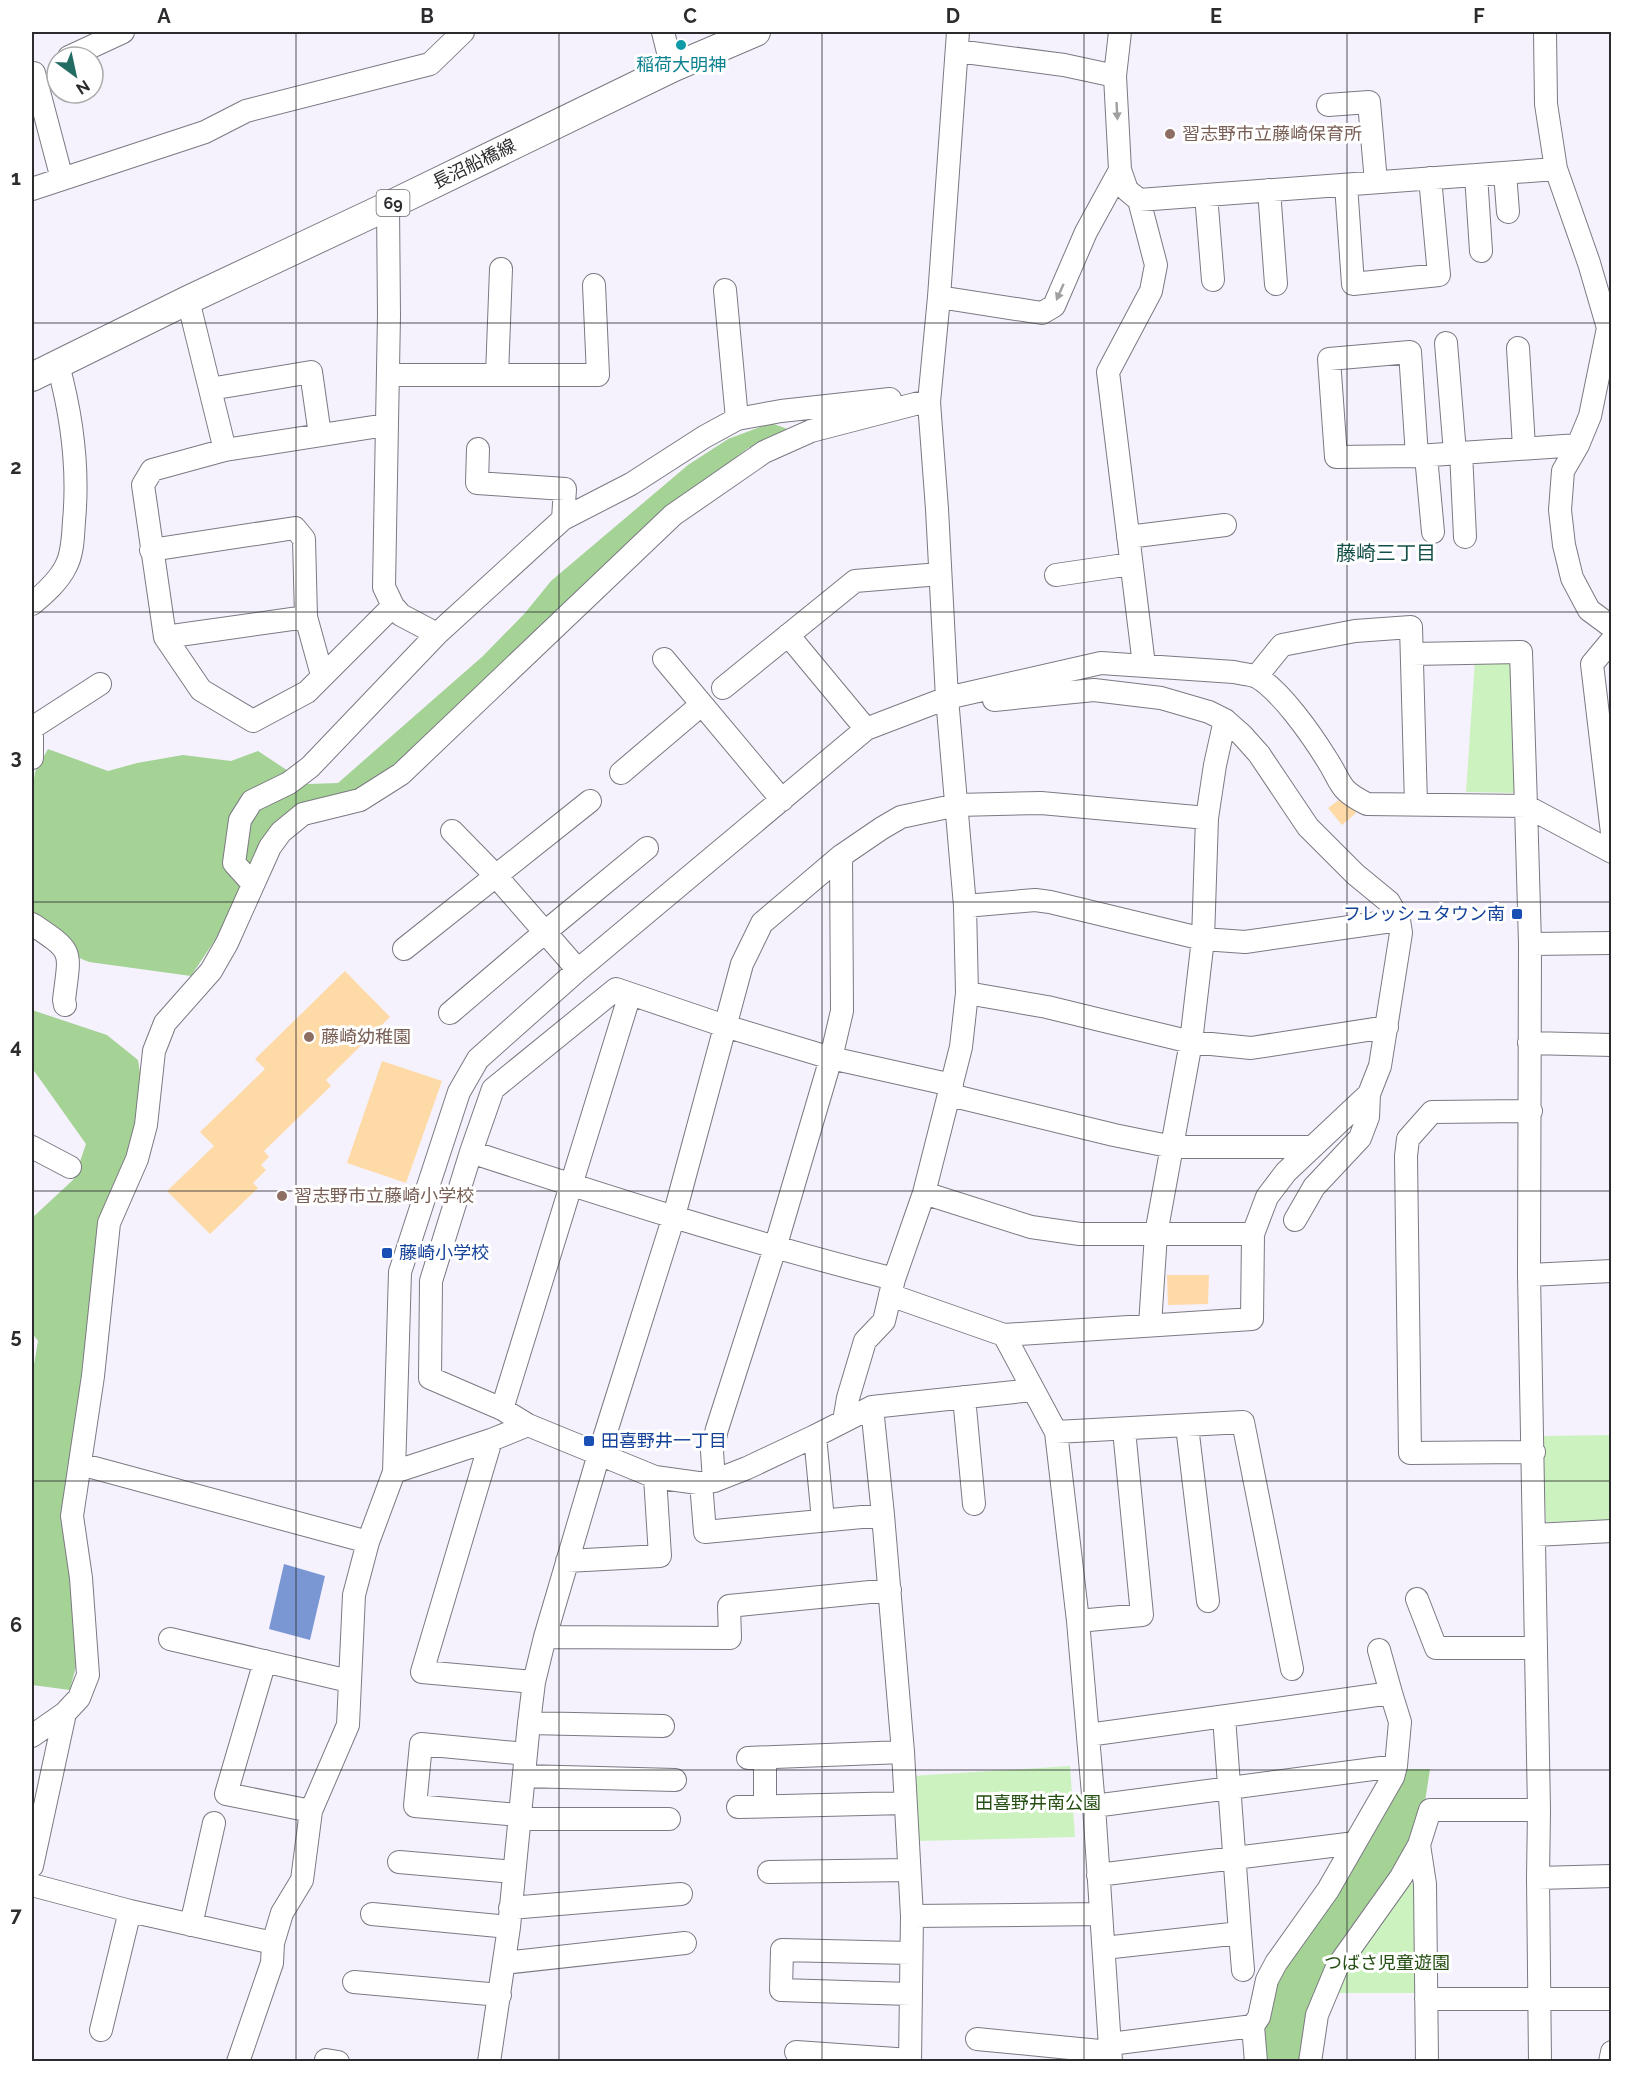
<svg xmlns="http://www.w3.org/2000/svg" width="1643" height="2093" font-family="Raleway,'Noto Sans JP',sans-serif">
	<style>
		.green { fill: #ccf2bf }
		.forest { fill: #a5d396 }
		.water { fill: #7a97d3 }
		.building { fill: #fedaa7 }
		.lines { fill: none; stroke-linecap: round; stroke-linejoin: round }
		.minor-casing { stroke: #7b7982; stroke-width: 24 }
		.major-casing { stroke: #7b7982; stroke-width: 30 }
		.minor { stroke: #fff; stroke-width: 22 }
		.major { stroke: #fff; stroke-width: 28 }
		.oneway { fill: #a0a0a1 }
		.grid { fill: none; stroke: #2c2c2f; stroke-width: 1.5; stroke-opacity: 0.55 }
		.culture-dot { fill: #0f9aa8; stroke: #fff; stroke-width: 2 }
		.education-dot { fill: #8d6e63; stroke: #fff; stroke-width: 2 }
		.transit-dot { fill: #1a4fb4; stroke: #fff; stroke-width: 2 }
		.labels { text-anchor: middle; stroke-width: 6; stroke-linejoin: round; paint-order: stroke }
		.shield { fill: #fff; stroke: #6b6b6d; stroke-width: 1.5 }
		.shield-label { font-size: 16px; font-weight: bold; fill: #2c2c2f }
		.culture-label { font-size: 18px; fill: #0d838f; stroke: #fff }
		.education-label { font-size: 18px; fill: #785e54; stroke: #fff; text-anchor: start }
		.street-label { font-size: 18px; fill: #2c2c2f; stroke: #fff }
		.transit-label { font-size: 18px; fill: #164399; stroke: #fff; text-anchor: start }
		.park-label { font-size: 18px; fill: #244e12; stroke: #fff }
		.neighbourhood-label { font-size: 20px; fill: #134e48; stroke: #fff }
		.neatline { fill: none; stroke: #2c2c2f; stroke-width: 2 }
		.grid-label { font-size: 20px; text-anchor: middle; font-weight: bold; fill: #2c2c2f }
	</style>
	<rect width="100%" height="100%" fill="#f5f2fd"/>
	<path class="green" d="M1475,660H1505L1514,668L1516,793L1466,792Z
		M1611,1435V1521L1546,1522L1542,1436Z
		M1070,1766L1075,1837L918,1841L912,1776Z
		M1409,1882L1417,1884L1418,1993H1334L1344,1970Z"/>
	<path class="forest" d="M771,423L793,431L748,448L669,509L398,768L348,796L295,809L235,910L191,976L89,962L36,940L32,916V795L35,772L48,749L108,771L137,763L183,755L231,761L258,751L308,784L338,783L483,656L525,613L551,581L688,465L728,439Z
		M32,1010L107,1035L138,1060L144,1099L66,1516L76,1666L70,1690L32,1685V1376L38,1341L32,1333V1218L74,1179L86,1144L32,1068Z
		M1402,1769H1430L1425,1802L1412,1837L1303,2061L1264,2062V2032L1270,1983Z"/>
	<path class="water" d="M284,1564L325,1576L310,1640L269,1629Z"/>
	<path class="building" d="M1343,797L1356,813L1342,825L1328,808Z
		M345,971L390,1017L326,1080L331,1086L264,1151L269,1157L261,1165L266,1170L253,1183L258,1188L210,1234L167,1191L214,1146L200,1132L265,1069L255,1059Z
		M382,1061L442,1081L406,1183L347,1163Z
		M1167,1275H1209L1208,1304L1168,1305Z"/>
	<g class="lines">
		<g class="minor-casing">
			<path id="minor" d="M663,32L672,68
				M1545,32L1546,104L1556,169L1589,263L1608,328L1590,416L1578,445L1563,471L1560,510L1564,545L1572,578L1589,610L1612,627
				M957,51L1064,65L1115,76
				M69,57L123,32
				M34,73L62,179
				M1328,105L1369,102L1376,182
				M1120,170L1127,190L1139,200L1156,265L1151,291L1108,372L1144,665
				M1505,173L1508,212
				M1476,175L1481,251
				M1346,185L1353,284L1439,275L1430,178
				M32,189L205,132L246,111L430,64L463,32
				M1269,190L1276,284
				M1206,195L1213,280
				M1139,200L1556,169
				M725,290L737,419
				M939,297L1042,313L1054,306L1086,232L1120,170L1115,76L1120,32
				M188,300L225,450
				M1446,343L1455,453
				M1518,348L1524,447
				M388,375H598L594,285
				M497,375L501,269
				M210,389L311,372L320,435
				M386,425L225,450L152,470L143,485L165,637L201,690L253,721L307,692L393,606L384,587L389,315L388,206
				M478,449L477,483L565,489L563,519
				M1461,452L1465,537
				M1417,456L1410,352L1329,359L1336,457L1417,456L1578,445
				M1426,456L1433,532
				M1128,537L1225,525
				M151,550L295,528L304,539L306,617L322,675
				M1056,575L1131,564
				M32,604C44,594 59,581 66,566C73,553 73,535 74,521C79,467 72,416 58,365
				M393,606L401,615L437,634
				M788,635L866,729
				M165,637L306,617
				M1612,640L1592,664L1612,833
				M1412,654L1521,652L1526,806L1612,852
				M664,659L782,800
				M1256,677L1282,645L1355,631L1411,627L1416,804
				M723,688L855,581L940,574
				M994,700L1094,690L1161,698L1209,712L1225,720L1242,735L1259,754L1308,827L1355,874L1389,902L1399,920L1401,933L1380,1066L1369,1094L1286,1172L1267,1197L1253,1234L1252,1319L1004,1335
				M32,728L100,684
				M32,737V758
				M621,773L701,705
				M452,831L496,876L578,970
				M252,883L234,863L240,820L252,801L289,783L310,767L437,634L563,519L631,484L704,437L737,419L781,411L890,399
				M965,906L1035,900L1050,902L1203,939L1245,942L1399,920
				M32,924C75,953 70,949 64,1000L65,1005
				M1530,944L1612,943
				M404,949L590,801
				M967,993L1047,1007L1191,1042L1251,1048L1387,1027
				M450,1013L545,932L647,848
				M1529,1043L1612,1045
				M952,1085L831,1058L725,1026L616,989L493,1089L471,1152L431,1281L430,1378L502,1409L528,1425L655,1477L698,1483L714,1481L747,1468L815,1436L872,1407L1033,1390
				M950,1095L1114,1135L1173,1147H1312
				M1531,1111L1432,1112L1408,1139L1406,1156L1410,1453L1534,1452
				M32,1147L70,1167
				M471,1152C611,1198 751,1243 894,1279
				M924,1193L1031,1227L1080,1234H1253
				M1295,1220L1314,1187L1360,1138L1368,1117L1369,1094
				M1529,1275L1612,1271
				M890,1295L1004,1335L1056,1432L1078,1621L1094,1806L1111,2062
				M1150,1325L1156,1234L1191,1042L1203,939L1207,818L1215,765L1225,720
				M964,1397L974,1504
				M872,1407L883,1515L903,1752L912,1916L910,2062
				M502,1409L630,994
				M844,1421L848,1398L865,1341L884,1321L894,1279L924,1193L961,1047L967,993L965,906L947,698L937,509L929,402L939,297L958,32
				M1187,1426L1208,1601
				M1056,1432L1243,1422L1292,1669
				M815,1436L823,1520
				M491,1440L422,1672L534,1682
				M80,1464L368,1542
				M394,1472L491,1440L528,1425
				M714,1481L712,1451L717,1429L775,1248L831,1058L842,1011L841,856
				M701,1483L705,1532L883,1515
				M1535,1535L1612,1531
				M567,1561L660,1556L655,1477
				M1417,1599L1436,1648H1536
				M1078,1621L1142,1615L1124,1430
				M545,1637L730,1638L729,1606L890,1590
				M170,1639L349,1681
				M1379,1650L1391,1693
				M265,1661L226,1794L311,1811
				M529,1723L663,1726
				M1088,1735L1391,1693L1400,1722L1396,1766L1393,1777L1328,1890L1276,1963L1267,1980L1259,2017L1253,2026L1256,2062
				M32,1736L65,1713
				M748,1758L903,1752
				M765,1758V1806
				M524,1776L675,1780
				M1094,1806L1396,1766
				M738,1807L905,1803
				M518,1815L415,1806L421,1744L526,1754
				M518,1819H669
				M1419,1845L1425,1884L1427,2062
				M399,1862L514,1872
				M32,1866L65,1713L79,1698L88,1675L81,1578L72,1516L93,1376L109,1223L137,1159L146,1125L154,1051L165,1023L211,971L227,943L270,847L281,832L303,814L360,800L401,774L673,515L764,452L811,431L915,404L929,402
				M769,1872L908,1870
				M1098,1875L1355,1843
				M1538,1878L1612,1876
				M32,1885L130,1911L273,1943
				M510,1908L681,1894
				M372,1914L509,1927
				M912,1916L1101,1914
				M191,1925L214,1823
				M1240,1933L1243,1970
				M1104,1948L1240,1933L1224,1717
				M504,1963L685,1943
				M354,1982L500,1995
				M910,1994L781,1990L782,1950L910,1953
				M1426,1999H1612
				M101,2030L130,1911
				M977,2039L1110,2052
				M1110,2044L1253,2026
				M796,2052L910,2060
				M326,2060L338,2062
				M238,2062L272,1963L273,1943L282,1913L302,1880L311,1811L348,1725L354,1595L368,1542L394,1472L400,1272L459,1092L478,1059L578,970L866,729L947,698L1101,663L1234,672C1241,674 1251,674 1257,677C1281,691 1311,734 1326,758C1343,784 1337,789 1367,804L1526,806L1530,944L1529,1275L1539,1810L1538,1878L1540,2062
				M489,2062L509,1927L529,1723L534,1682L545,1637L599,1454L674,1216L742,964L762,923L841,856L882,828L901,817L957,805L1041,803L1207,818
				M1310,2062L1317,2015L1337,1967L1401,1877L1419,1845L1430,1810H1539
				M1610,2062L1612,2052"/>
		</g>
		<g class="major-casing">
			<path id="major" d="M32,377L188,300L388,206L672,68L756,32"/>
		</g>
		<use href="#minor" class="minor"/>
		<use href="#major" class="major"/>
	</g>
	<defs><path id="oneway-solid" d="M-6-.8H1V-3.2L6.5 0L1 3.2V.8H-6Z" transform="scale(1.5)"/></defs>
	<g class="oneway">
		<use href="#oneway-solid" transform="translate(1117 111) rotate(87)"/>
		<use href="#oneway-solid" transform="translate(1060 292) rotate(114)"/>
	</g>
	<path class="grid" d="M296,32V2062M559,32V2062M822,32V2062M1084,32V2062M1347,32V2062M32,323H1612M32,612H1612M32,902H1612M32,1191H1612M32,1481H1612M32,1770H1612"/>
	<circle class="culture-dot" cx="681" cy="45" r="6"/>
	<g class="education-dot">
		<circle cx="1170" cy="134" r="6"/>
		<circle cx="309" cy="1037" r="6"/>
		<circle cx="282" cy="1196" r="6"/>
	</g>
	<g class="transit-dot">
		<rect x="1511" y="908" width="12" height="12" rx="3"/>
		<rect x="381" y="1247" width="12" height="12" rx="3"/>
		<rect x="583" y="1435" width="12" height="12" rx="3"/>
	</g>
	<g class="labels">
		<rect class="shield" x="376.5" y="190" width="33" height="26" rx="4.5"/>
		<g class="shield-label">
			<text x="393" y="209">69</text>
		</g>
		<g class="culture-label">
			<text x="681" y="71">稲荷大明神</text>
		</g>
		<g class="education-label">
			<text x="1182" y="140">習志野市立藤崎保育所</text>
			<text x="321" y="1043">藤崎幼稚園</text>
			<text x="294" y="1202">習志野市立藤崎小学校</text>
		</g>
		<g class="street-label">
			<text transform="translate(474 164) rotate(-26)" y="6">長沼船橋線</text>
		</g>
		<g class="transit-label">
			<text x="1505" y="920" text-anchor="end">フレッシュタウン南</text>
			<text x="399" y="1259">藤崎小学校</text>
			<text x="601" y="1447">田喜野井一丁目</text>
		</g>
		<g class="park-label">
			<text x="1038" y="1809">田喜野井南公園</text>
			<text x="1387" y="1969">つばさ児童遊園</text>
		</g>
		<g class="neighbourhood-label">
			<text x="1386" y="560">藤崎三丁目</text>
		</g>
	</g>
	<rect width="1643" height="2093" fill="none" stroke="#ffffff" stroke-width="66"/>
	<g transform="translate(75 75) rotate(147)"><circle r="28" fill="#ffffff" stroke="#ababac" stroke-width="1.5"/>
	<path d="M0-4.5L10 22L0 15L-10 22Z" fill="#236c64"/>
	<text y="-9" font-size="16" font-weight="bold" text-anchor="middle" fill="#2c2c2f">N</text>
	</g>
	<rect x="33" y="33" width="1577" height="2027" class="neatline"/>
	<g class="grid-label">
		<text x="164" y="23">A</text>
		<text x="427" y="23">B</text>
		<text x="690" y="23">C</text>
		<text x="953" y="23">D</text>
		<text x="1216" y="23">E</text>
		<text x="1479" y="23">F</text>
		<text x="16" y="185">1</text>
		<text x="16" y="474">2</text>
		<text x="16" y="764">3</text>
		<text x="16" y="1053">4</text>
		<text x="16" y="1343">5</text>
		<text x="16" y="1632">6</text>
		<text x="16" y="1922">7</text>
	</g>
</svg>
